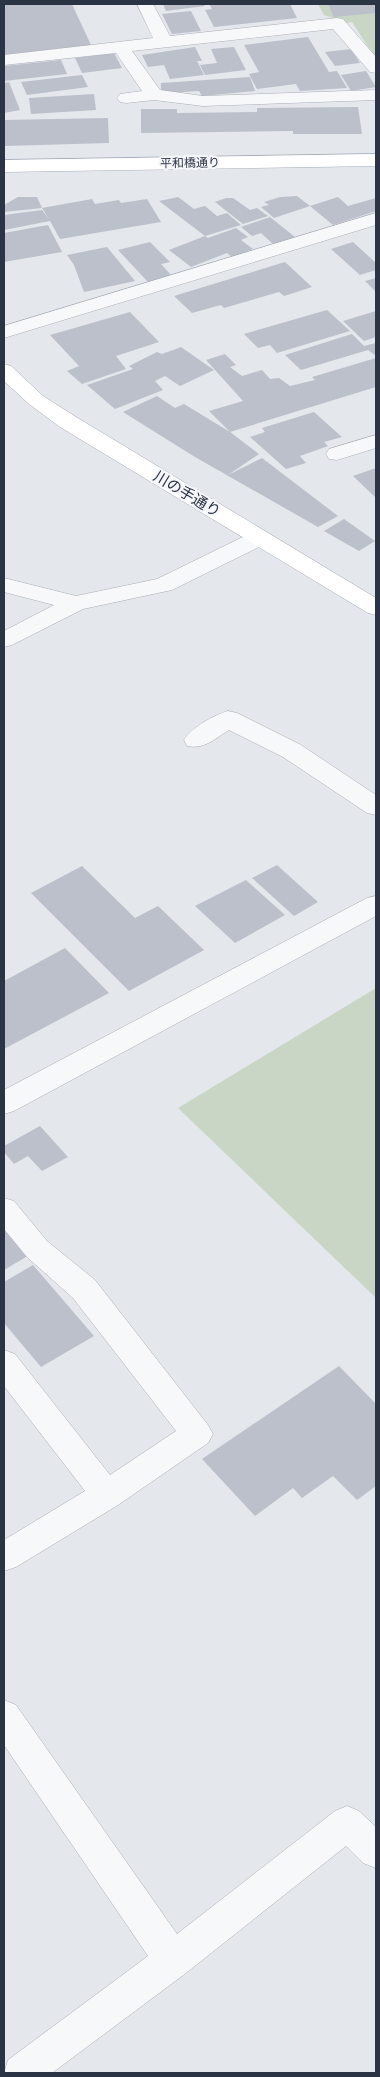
<svg xmlns="http://www.w3.org/2000/svg" width="380" height="2077" font-family="Mulish,'Noto Sans JP',sans-serif">
	<style>
		.green { fill: #c9d6c5 }
		.building { fill: #bbc0ca }
		.lines { fill: none; stroke-linecap: round; stroke-linejoin: round }
		.minor-casing { stroke: #a9aeb7; stroke-width: 1 }
		.major-casing { stroke: #a3abb8; stroke-width: 1 }
		.minor { fill: #f7f8fa; fill-rule: evenodd }
		.major { fill: #fff; fill-rule: evenodd }
		.labels { text-anchor: middle; stroke-width: 4.5; stroke-linejoin: round; paint-order: stroke }
		.far-street-label { font-size: 12px; fill: #2b3445; stroke: #f4f6f9 }
		.street-label { font-size: 15px; fill: #2b3445; stroke: #f4f6f9 }
	</style>
	<rect width="100%" height="100%" fill="#e4e7ec"/>
	<path class="green" d="M318,4H376V59L352,22L347,23L324,15Z
		M376,988V1298L178,1108Z"/>
	<path class="building" d="M4,4H72L91,45L4,55Z
		M163,4H203L205,6L166,11Z
		M209,4H290L297,18L214,27L205,10L212,9Z
		M328,4H376V13L334,17Z
		M191,11L201,31L172,34L162,14Z
		M308,37L329,72L337,71L347,88L300,91L296,84L257,89L249,74L259,72L244,45Z
		M195,47L202,61H197L204,75L170,79L164,65L148,67L142,55Z
		M234,47L246,70L205,75L200,65L217,63L211,49Z
		M351,49L360,63L335,66L325,52Z
		M114,53L122,68L82,73L75,58Z
		M61,60L67,74L4,81V66Z
		M366,71L376,87L351,91L341,75Z
		M82,75L88,87L27,95L21,82Z
		M250,77L255,91L202,96L199,91L166,93L161,89V83Z
		M9,82L20,110L4,113V83Z
		M94,94L96,110L31,114L29,98Z
		M358,107L362,134H293V131L141,133V109H177V113L257,112V108Z
		M108,118L109,143L4,146V120Z
		M297,196L310,206L274,218L261,207L269,205L264,202L280,197Z
		M18,197H37L42,208L92,199L95,204L119,200L121,203L147,199L161,222L60,239L50,221L4,230V215L42,210L49,219L42,208L4,212V205Z
		M178,197L194,209L205,206L217,216L227,213L241,225L205,236L208,238L236,228L248,237L241,240L253,249L232,257L227,253L191,267L169,250L205,236L159,201Z
		M338,197L348,206L376,198V211L333,225L310,206Z
		M226,198H233L250,210L257,208L268,216L243,224L215,202Z
		M270,217L295,237L273,244L261,233L252,236L241,227Z
		M48,225L62,252L4,262V233Z
		M150,242L170,262L161,264L171,275L148,282L118,250Z
		M353,242L376,263V270L360,275L331,249Z
		M107,247L135,281L84,292L74,265L67,255Z
		M285,262L312,287L284,296L279,292L224,308L221,305L192,313L174,296Z
		M376,278V292L365,281Z
		M327,310L350,331L277,353L270,345L258,348L244,334Z
		M376,311V337L364,341L343,321Z
		M130,312L159,342L116,356L126,369L82,384L67,371L79,366L50,335Z
		M352,334L364,346L376,343V356L368,350L301,370L285,355Z
		M181,347L214,370L180,386L165,376L155,381L163,390L115,409L87,385L133,369L129,366L157,352L162,354Z
		M225,354L236,365L230,367L242,376L262,370L270,379L279,378L290,386L315,380L312,377L376,358V387L230,432L209,411L243,401L206,360Z
		M157,396L175,408L184,404L230,432L259,454L228,475L262,458L338,516L318,527L195,457L123,412Z
		M314,412L342,437L324,442L328,446L300,456L306,463L286,469L250,437L265,432L262,428Z
		M376,468V498L353,476Z
		M344,519L375,541L359,551L324,531Z
		M277,865L318,902L294,916L252,878Z
		M82,866L135,918L158,906L204,950L129,991L31,893Z
		M246,880L285,915L235,943L195,906Z
		M65,948L109,993L4,1049V981Z
		M40,1126L68,1157L42,1171L28,1156L14,1164L4,1152V1146Z
		M4,1222L31,1254L4,1270Z
		M33,1265L94,1336L41,1367L4,1323V1282Z
		M339,1366L376,1404V1486L357,1500L333,1476L302,1498L293,1488L255,1516L202,1459Z"/>
	<g class="lines">
		<g class="minor-casing">
			<path id="minor" d="M137,4H153L170,36L337,18L343,19L376,57V73L370,72L333,29L132,51L160,90L203,96L376,90V100L203,106L154,100L126,103L120,102L117,98L120,94L142,91L116,53L4,65V55L153,38Z
				M376,213V225L4,338V326Z
				M376,435V448L337,460L329,459L326,454L329,449Z
				M259,531L267,533L270,538L267,543L172,590L83,609L12,645L4,647V631L54,605L4,592V578L76,596L157,579L251,533Z
				M228,711L237,713L301,745L376,795V815L367,813L283,757L229,730C216,738 204,750 187,746L184,740C192,727 214,715 228,711Z
				M376,896V916L14,1111L4,1114V1090L367,898Z
				M4,1198L14,1201L47,1241L95,1280L208,1425L213,1434L208,1443L118,1505L16,1567L4,1571V1540L85,1491L4,1386V1350L15,1354L110,1475L176,1431L73,1298L27,1257L4,1229Z
				M4,1700L16,1705L177,1934L335,1811L347,1806L359,1811L376,1827V1868L363,1863L346,1846L186,1973L52,2073H4L8,2060L148,1956L4,1745Z"/>
		</g>
		<g class="major-casing">
			<path id="major" d="M376,154V166L4,172V160Z
				M4,364L11,366L43,396L76,417L376,598V615L368,613L60,427L29,404L4,381Z"/>
		</g>
		<use href="#minor" class="minor"/>
		<use href="#major" class="major"/>
	</g>
	<g class="labels">
		<g class="far-street-label">
			<text transform="translate(190 163) rotate(-1)" y="4">平和橋通り</text>
		</g>
		<g class="street-label">
			<text transform="translate(187 494) rotate(31)" y="5">川の手通り</text>
		</g>
	</g>
	<rect width="380" height="2077" fill="none" stroke="#2b3445" stroke-width="10"/>
</svg>
